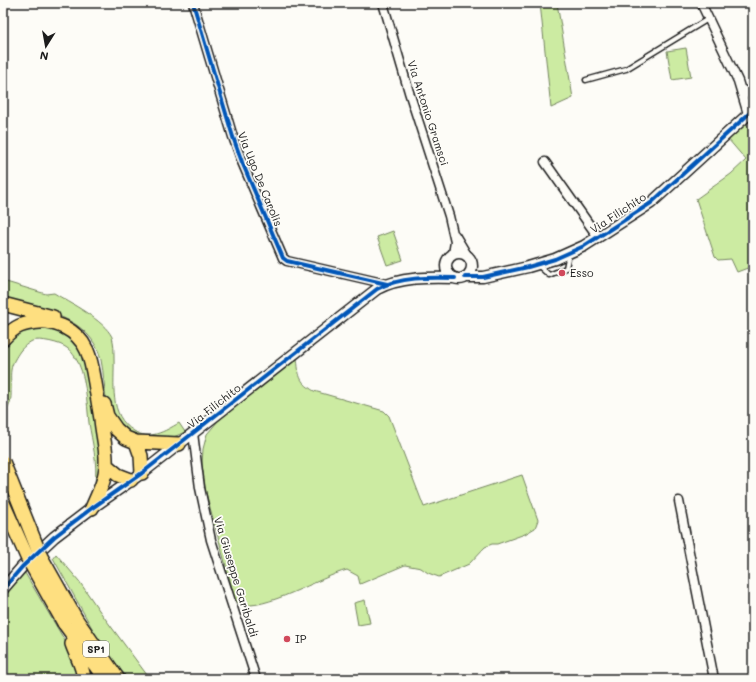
<svg xmlns="http://www.w3.org/2000/svg" width="756" height="682" font-family="Mali,sans-serif">
	<style>
		.green { fill: #cceba2; stroke: #74845f }
		.lines { fill: none; stroke-linecap: round; stroke-linejoin: round }
		.service-casing { stroke: #1c1c1c; stroke-width: 7 }
		.minor-casing { stroke: #1c1c1c; stroke-width: 11 }
		.tertiary-casing { stroke: #1c1c1c; stroke-width: 13 }
		.trunk-casing { stroke: #1c1c1c; stroke-width: 16 }
		.service { stroke: #fdfcf7; stroke-width: 4 }
		.minor { stroke: #fdfcf7; stroke-width: 8 }
		.tertiary { stroke: #fdfcf7; stroke-width: 10 }
		.trunk { stroke: #fedf80; stroke-width: 13 }
		.trunk-bridge-casing { stroke: #1c1c1c; stroke-width: 16; stroke-linecap: butt }
		.trunk-bridge { stroke: #fedf80; stroke-width: 13 }
		.cycleway-casing { stroke: #fdfcf7; stroke-width: 6 }
		.cycleway { stroke: #0057b8; stroke-width: 4 }
		.poi-dot { fill: #d1495b; stroke: #fdfcf7; stroke-width: 1.5 }
		.labels { text-anchor: middle; stroke-width: 3.5; stroke-linejoin: round; paint-order: stroke }
		.shield { fill: #fdfcf7; stroke: #605f5e; stroke-width: 1 }
		.shield-label { font-size: 10px; font-weight: bold; fill: #1c1c1c }
		.street-label { font-size: 11px; fill: #1c1c1c; stroke: #fdfcf7 }
		.poi-label { font-size: 11px; fill: #1c1c1c; stroke: #fdfcf7; text-anchor: start }
	</style>
	<rect width="100%" height="100%" fill="#fdfcf7"/>
	<filter id="ink" filterUnits="userSpaceOnUse"><feTurbulence type="fractalNoise" baseFrequency=".025" numOctaves="2"/><feDisplacementMap in="SourceGraphic" scale="8" xChannelSelector="R" yChannelSelector="G"/><feConvolveMatrix kernelMatrix="1 2 1 2 8 2 1 2 1" color-interpolation-filters="sRGB"/></filter>
	<g filter="url(#ink)">
		<path class="green" d="M540,3H557L573,98L551,108Z
			M686,48L691,77L672,80L667,51Z
			M747,124L753,143V266L737,272L731,259L718,260L715,257L696,199L731,174L746,160L728,139Z
			M393,231L403,260L387,265L377,237Z
			M3,281L46,294L54,293C70,303 104,320 112,337C114,343 114,352 114,358C115,384 108,415 134,431C149,441 165,431 179,423L185,432C155,446 151,442 121,430C117,422 110,412 107,403C104,389 104,374 101,360C91,316 40,310 3,300Z
			M56,328L82,347L102,465L95,483C98,463 92,442 89,423C87,403 86,373 75,357C73,354 70,350 67,348C61,343 39,338 32,341C28,343 23,347 20,351C16,357 12,363 11,370C9,383 16,405 3,413V344L21,330Z
			M297,357C299,376 298,381 314,391L384,411L389,416L424,507L522,475L538,520L535,528L525,534L497,544H492L485,547L469,564L439,577L428,573L421,568L405,565L360,584L358,576L347,570C320,577 264,612 239,604L235,599L206,493L202,464L203,449L207,434L218,421Z
			M56,554L79,581L101,613L150,679H128L102,646L53,558Z
			M25,573L68,646L80,679H3V596Z
			M365,600L370,623L358,625L354,603Z"/>
		<g class="lines">
			<g class="service-casing">
				<path id="service" d="M586,80L626,69L708,19
					M539,266L549,275L566,268L569,253"/>
			</g>
			<g class="minor-casing">
				<path id="minor" d="M193,3L233,137L242,162L283,258L287,261L387,284
					M383,3L409,92L449,216L455,242L453,254
					M701,3L738,81L748,114
					M741,89L753,96
					M545,162L598,237
					M455,235L467,255
					M193,433L200,488L211,540L256,679
					M679,501L714,679"/>
			</g>
			<g class="tertiary-casing">
				<path id="tertiary" d="M446 266a13 13 0 1 1 26 0a13 13 0 1 1-26 0Z
					M465,277H483L528,267L555,259L584,246L651,203L753,110
					M3,589L22,567L54,537L92,508L142,473L377,289C400,277 429,277 455,278"/>
			</g>
			<g class="trunk-casing">
				<path id="trunk" d="M3,304L53,317
					M3,339C15,326 23,323 40,322C49,321 56,324 64,327C88,339 91,359 95,383C97,395 99,407 101,419C102,433 107,450 106,464C106,479 98,494 92,508
					M104,404L107,416L116,429L126,438L136,442L179,444
					M136,442L141,456L142,473
					M106,465L118,475L131,480
					M76,619L118,679
					M64,623L105,679
					M72,644C76,656 83,666 84,679"/>
			</g>
			<use href="#service" class="service"/>
			<use href="#minor" class="minor"/>
			<use href="#tertiary" class="tertiary"/>
			<use href="#trunk" class="trunk"/>
			<g class="trunk-bridge-casing">
				<path id="trunk-bridge" d="M3,462L41,557L76,619
					M3,503L27,557L64,623"/>
			</g>
			<use href="#trunk-bridge" class="trunk-bridge"/>
			<g class="cycleway-casing">
				<path id="cycleway" d="M193,3L233,137L242,162L283,258L287,261L387,284
					M465,277H483L528,267L555,259L584,246L651,203L753,110
					M3,589L22,567L54,537L92,508L142,473L377,289C400,277 429,277 455,278"/>
			</g>
			<use href="#cycleway" class="cycleway"/>
		</g>
	</g>
	<g class="poi-dot">
		<circle cx="562" cy="273" r="4"/>
		<circle cx="287" cy="639" r="4"/>
	</g>
	<g class="labels">
		<rect class="shield" x="83" y="641" width="26" height="16" rx="3"/>
		<g class="shield-label">
			<text x="96" y="653">SP1</text>
		</g>
		<g class="street-label">
			<text transform="translate(428 113) rotate(72)" y="4">Via Antonio Gramsci</text>
			<text transform="translate(260 179) rotate(68)" y="4">Via Ugo De Carolis</text>
			<text transform="translate(618 213) rotate(-33)" y="4">Via Filichito</text>
			<text transform="translate(214 406) rotate(-38)" y="4">Via Filichito</text>
			<text transform="translate(236 577) rotate(73)" y="4">Via Giuseppe Garibaldi</text>
		</g>
		<g class="poi-label">
			<text x="570" y="277">Esso</text>
			<text x="295" y="643">IP</text>
		</g>
	</g>
	<rect width="756" height="682" fill="none" stroke="#fdfcf7" stroke-width="16"/>
	<rect x="8" y="8" width="740" height="666" fill="none" stroke="#1c1c1c" stroke-width="1.5" filter="url(#ink)"/>
	<g transform="translate(46 46) rotate(191)" stroke="#fdfcf7" stroke-width="3" paint-order="stroke">
	<path d="M0-3L7 15L0 10L-7 15Z" fill="#1c1c1c"/>
	<text y="-6" font-size="11" font-weight="bold" text-anchor="middle" fill="#1c1c1c">N</text>
	</g>
</svg>
